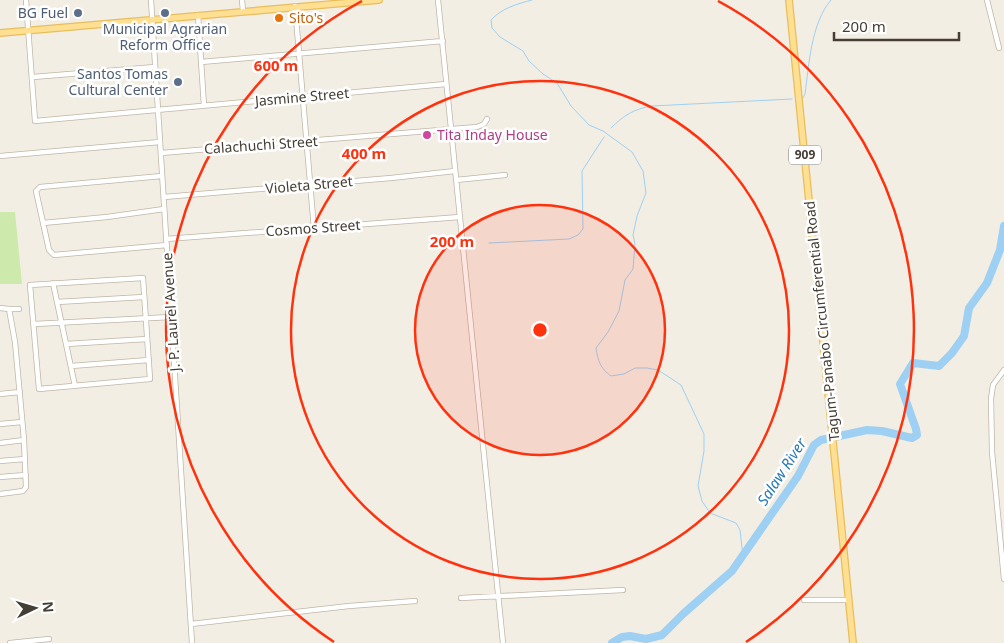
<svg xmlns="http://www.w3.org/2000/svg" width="1004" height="643" font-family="'Noto Sans',sans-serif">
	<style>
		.green { fill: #cde9ab }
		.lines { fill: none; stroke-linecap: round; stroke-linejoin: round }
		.stream { stroke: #9dd0f3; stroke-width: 1 }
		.river { stroke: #9dd0f3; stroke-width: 8 }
		.minor-casing { stroke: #bfb6a6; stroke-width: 6 }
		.major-casing { stroke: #e8be5d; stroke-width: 8 }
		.minor { stroke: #fff; stroke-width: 4.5 }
		.major { stroke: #ffdf91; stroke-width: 5.5 }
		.ring { fill: none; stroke: #ff320f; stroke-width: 2.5 }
		.service-dot { fill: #5c6f8a; stroke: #fff; stroke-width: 2 }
		.food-dot { fill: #e8710a; stroke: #fff; stroke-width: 2 }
		.hotel-dot { fill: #d1479c; stroke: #fff; stroke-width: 2 }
		.labels { text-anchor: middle; stroke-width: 5; stroke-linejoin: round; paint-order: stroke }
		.shield { fill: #fff; stroke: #7d7871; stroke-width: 1 }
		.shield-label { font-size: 12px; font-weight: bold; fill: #453e34 }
		.service-label { font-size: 14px; fill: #4e5e75; stroke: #fff; text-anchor: end }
		.food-label { font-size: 14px; fill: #c56008; stroke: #fff; text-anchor: start }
		.street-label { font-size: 14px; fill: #453e34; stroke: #fff }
		.hotel-label { font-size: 14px; fill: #b23c85; stroke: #fff; text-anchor: start }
		.water-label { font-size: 15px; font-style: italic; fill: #297ab5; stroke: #fff }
		.centre { fill: #ff320f; stroke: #fff; stroke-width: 2.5 }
		.ring-label { font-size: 15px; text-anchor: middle; font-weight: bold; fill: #ff320f; stroke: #fff; stroke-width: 5; stroke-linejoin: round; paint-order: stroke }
	</style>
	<rect width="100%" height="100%" fill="#f3eee4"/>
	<path class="green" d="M0,212H15L22,284H0Z"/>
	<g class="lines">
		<path class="stream" d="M532,0C517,4 502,8 491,20L492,28L500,37L523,51L529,61L543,74L557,83L571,106L589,125L603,131L632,152L643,171L646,193L637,216L633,235L635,244L633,269L625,280L619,311L608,332L596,348C598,361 600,368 611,376L624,374L635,368H647L658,370L681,385L704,434V451L698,486L702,501L710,513L736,523L740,530L743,557
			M803,98L805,94C809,65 811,23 831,0
			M611,128C624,115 634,109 652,106L792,99
			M489,243L569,239L578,235L583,229L582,171L604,137"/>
		<path class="river" d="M612,643L622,637L630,636L646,639L662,635L683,614L732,571L798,476L814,445L821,440L867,430L882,431L912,438L917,435L916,429L900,384L913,363L939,366L952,353L964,336L969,308L987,283L1000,250L1004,226"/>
		<g class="minor-casing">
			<path id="minor" d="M26,0L35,121L446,84
				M151,0L192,643
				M242,0L243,11
				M438,0L503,643
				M987,0L999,48
				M295,6L314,229
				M198,15L204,106
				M201,62L443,41
				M33,77L155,67
				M161,153L477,127L484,124L487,119
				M0,156L160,142
				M162,176L40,187L36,191L49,250L54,255L167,245
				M456,180L505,175
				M164,197L391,178L455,171
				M43,223L107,217L164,209
				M166,239L460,217
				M143,278L150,379L39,389L30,285Z
				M53,283L75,386
				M57,302L144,297
				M0,308L9,309L15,342L24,440L26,487L23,491L0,494
				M9,309H19
				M34,324L171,317
				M66,344L147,339
				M71,366L149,360
				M1004,370L993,385L991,399L992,452L1004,579
				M0,394L20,392
				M0,424L22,422
				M0,443L24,440
				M0,461L25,459
				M0,477L26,475
				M461,598L623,590
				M804,600H849
				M191,624L349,606L415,601
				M10,643L49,639"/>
		</g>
		<g class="major-casing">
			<path id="major" d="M789,0L853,643
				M0,33L379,0"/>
		</g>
		<use href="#minor" class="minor"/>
		<use href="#major" class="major"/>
	</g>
	<circle cx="540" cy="330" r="125" fill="#ff320f" fill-opacity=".12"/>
	<g class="ring">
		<circle cx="540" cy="330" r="125"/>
		<circle cx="540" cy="330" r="249"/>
		<path d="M334 642A374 374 0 0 1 362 1M718 1A374 374 0 0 1 746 642"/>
	</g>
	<g class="service-dot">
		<circle cx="78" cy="13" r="5"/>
		<circle cx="165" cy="13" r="5"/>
		<circle cx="178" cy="82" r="5"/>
	</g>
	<circle class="food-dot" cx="279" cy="18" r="5"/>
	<circle class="hotel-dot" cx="427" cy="135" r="5"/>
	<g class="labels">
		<rect class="shield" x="789" y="145.5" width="32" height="19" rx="4"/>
		<g class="shield-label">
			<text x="805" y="159">909</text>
		</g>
		<g class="service-label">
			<text x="68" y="18">BG Fuel</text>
			<text x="165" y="34" text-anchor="middle">Municipal Agrarian<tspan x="165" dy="16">Reform Office</tspan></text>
			<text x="168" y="79">Santos Tomas<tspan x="168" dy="16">Cultural Center</tspan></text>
		</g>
		<g class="food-label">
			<text x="289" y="23">Sito's</text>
		</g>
		<g class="street-label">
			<text transform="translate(302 97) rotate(-5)" y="5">Jasmine Street</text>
			<text transform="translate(261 145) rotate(-4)" y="5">Calachuchi Street</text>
			<text transform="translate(309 185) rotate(-5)" y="5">Violeta Street</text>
			<text transform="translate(313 228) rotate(-4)" y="5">Cosmos Street</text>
			<text transform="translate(171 312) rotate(-94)" y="5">J. P. Laurel Avenue</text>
			<text transform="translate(822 321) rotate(-96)" y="5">Tagum-Panabo Circumferential Road</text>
		</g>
		<g class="hotel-label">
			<text x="437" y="140">Tita Inday House</text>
		</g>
		<g class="water-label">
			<text transform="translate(782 472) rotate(-57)" y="5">Salaw River</text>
		</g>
	</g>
	<circle cx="540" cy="330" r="8" class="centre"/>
	<g class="ring-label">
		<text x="276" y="71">600 m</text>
		<text x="364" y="159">400 m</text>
		<text x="452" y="247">200 m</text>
	</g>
	<g transform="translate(35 608) rotate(85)" stroke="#ffffff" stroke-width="4" paint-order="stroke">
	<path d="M0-4L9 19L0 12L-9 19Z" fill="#453e34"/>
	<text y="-8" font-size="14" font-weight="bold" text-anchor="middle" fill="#453e34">N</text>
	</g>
	<path d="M834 32v8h125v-8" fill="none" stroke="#453e34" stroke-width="2.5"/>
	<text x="842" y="32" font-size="15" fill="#453e34" stroke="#ffffff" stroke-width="4" paint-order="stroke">200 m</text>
</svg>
